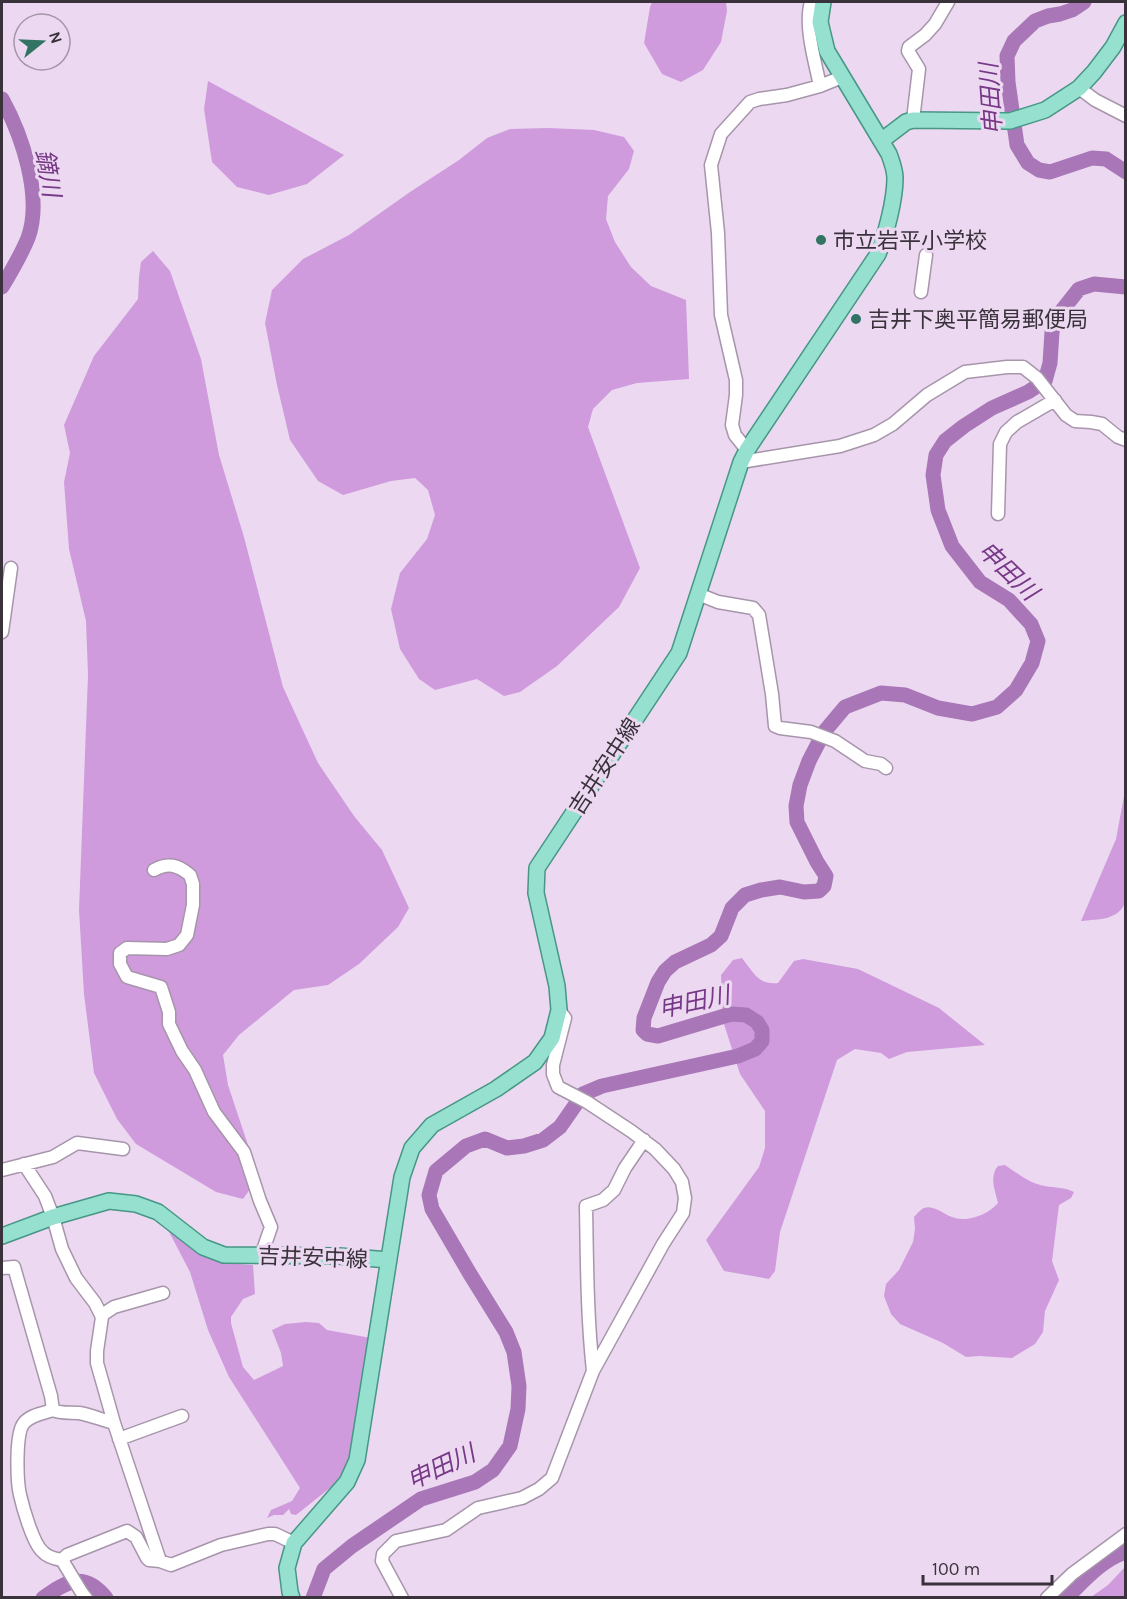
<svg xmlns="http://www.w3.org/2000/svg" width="1127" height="1599" font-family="Karla,'Noto Sans JP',sans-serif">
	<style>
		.forest { fill: #cf9bdd }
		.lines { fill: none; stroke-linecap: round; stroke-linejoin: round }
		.river { stroke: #a977b7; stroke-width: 15 }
		.minor-casing { stroke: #a795ab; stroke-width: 15 }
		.major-casing { stroke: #479686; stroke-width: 18 }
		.minor { stroke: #fff; stroke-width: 12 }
		.major { stroke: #95e0ce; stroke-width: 15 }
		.poi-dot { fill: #327363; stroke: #ecd9f1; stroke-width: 2 }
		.labels { text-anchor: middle; stroke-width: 6; stroke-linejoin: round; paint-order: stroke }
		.poi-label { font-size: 22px; fill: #39323b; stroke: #ecd9f1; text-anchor: start }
		.street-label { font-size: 22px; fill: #39323b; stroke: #ecd9f1 }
		.water-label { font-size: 24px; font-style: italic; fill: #773887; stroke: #ecd9f1 }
	</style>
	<rect width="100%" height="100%" fill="#ecd9f1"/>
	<path class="forest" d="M652,2H726L727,11L721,42L703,70L681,82L662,74L644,43L650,7Z
		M208,81L344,155L307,184L269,195L237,187L212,162L204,109Z
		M548,128L594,130L624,137L634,151L629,169L608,196L606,219L615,242L631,267L651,286L686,300L689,379L637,383L612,390L593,409L588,427L640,568L619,607L557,666L520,692L504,696L477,679L435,690L419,679L400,649L391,609L400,573L427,539L435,515L428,490L415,478L391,481L343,495L318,481L290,440L277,385L265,323L272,290L303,259L349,235L410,192L459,160L487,138L510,129Z
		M153,251L170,271L201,359L219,455L244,537L283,687L318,763L354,816L382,850L409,908L398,927L359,964L328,985L294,990L239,1035L223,1055L228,1085L257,1172L253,1185L243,1199L216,1192L136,1144L117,1119L94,1073L84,994L79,910L88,675L86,621L69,549L64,482L70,453L64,425L94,356L138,299L139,277L141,262Z
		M1125,791L1126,900C1120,921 1098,919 1081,921L1116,839Z
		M742,958C754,973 758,985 778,983L794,961L803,959L858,969L939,1008L985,1045L907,1052L889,1059L881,1053L855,1049L837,1060L780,1232L775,1271L769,1279L724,1271L706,1240L759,1167L765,1148V1111L740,1074L723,1021L721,975L733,960Z
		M1005,1165C1017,1173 1030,1184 1045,1186C1055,1188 1065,1187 1074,1192L1071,1198L1059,1205L1052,1261L1059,1280L1045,1311L1043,1332L1035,1344L1012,1358L979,1356L966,1357L943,1343L900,1324L891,1314L884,1296L886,1284L899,1270L913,1242L915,1229L914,1217C917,1214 921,1209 924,1208C934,1204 946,1216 955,1218C969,1222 989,1214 998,1203C995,1191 989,1176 998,1166Z
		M166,1226L211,1258L224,1263L253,1265L255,1294L243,1299L231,1317V1323L243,1367L254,1380L283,1366L281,1353L272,1330L285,1324L306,1322L319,1323L327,1330L371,1338L355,1433L346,1468L335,1484L296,1515L291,1514L289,1509L283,1515H274L267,1518L271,1510L292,1501L300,1488L229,1377L208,1330L190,1272Z
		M1125,1567V1597H1091L1108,1585Z"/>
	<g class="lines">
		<path class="river" d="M1084,2L1072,10L1060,14L1048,16L1035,21L1014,41L1007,56L1008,82L1017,145L1028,163L1039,170L1050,172L1092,158L1106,159L1126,172
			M2,99C22,135 43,197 28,238C21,255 11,272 2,287
			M43,1598C67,1581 84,1571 106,1598
			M313,1598L324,1569L352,1546L421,1499L475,1482L493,1470L510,1446L518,1409L519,1386L514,1352L506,1332L470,1274L432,1209L429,1195L436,1171L466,1146L485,1139L507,1148L524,1146L543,1140L560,1127L583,1094L602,1086L738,1056L755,1049L762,1041V1030L757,1022L746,1015L731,1014L658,1036L647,1034L643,1030L644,1018L658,982L665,971L675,962L711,945L721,936L732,908L745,895L761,890L780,887L804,892L819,891L824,886L826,876L817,862L797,822L796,806L800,785L809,761L824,732L845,707L881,693L905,695L938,708L972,714L997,707L1016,690L1032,663L1038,641L1031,624L1009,600L980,582L952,546L938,510L933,475L936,455L945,441L964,426L992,408L1028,392L1045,381L1050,363L1052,332L1056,318L1079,289L1094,284L1126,287
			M1066,1598C1084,1581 1101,1560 1126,1552"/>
		<g class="minor-casing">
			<path id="minor" d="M811,2C804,26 815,61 820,86
				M1079,88L1095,100L1126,116
				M913,120L919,69L908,51L909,47L925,35L935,24L948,2
				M921,292L926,255
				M747,450L735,435L732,425L736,395V380L721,315L718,233L711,165L721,134L750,102L759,99L787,95L820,86L842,77
				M741,462L840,446L874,435L893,424L927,395L965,372L1007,367H1023L1037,378L1066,415L1075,421L1091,422L1102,424L1118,437L1126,440
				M998,514L1000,444L1006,432L1017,422L1055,400
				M698,594L718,602L753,608L759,615L772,694L775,726L780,728L811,732L835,741L865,761L881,764L886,768
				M2,632L11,568
				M154,870C168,862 178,865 190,875L193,884V905L187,935L179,945L167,949L127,948L120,953V964L127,977L161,987L169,1012V1024L182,1051L195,1070L214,1112L244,1152L260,1201L271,1227L261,1256
				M24,1164L45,1196L53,1217L62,1249L76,1278L95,1303L102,1317L97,1351V1363L114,1423L160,1561L171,1565L221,1545L268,1534H275L294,1543
				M2,1170L53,1157L77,1143L123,1149
				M2,1268L14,1267L51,1396L53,1410
				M102,1315L114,1307L163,1293
				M593,1371C587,1316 587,1262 586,1206L603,1200L614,1190L625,1168L644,1140
				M119,1439L182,1416
				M62,1560L67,1555L127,1531L136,1537L147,1558L149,1560L160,1561
				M86,1598L82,1593L62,1560C55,1559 47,1557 42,1551C33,1543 23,1508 20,1495C17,1482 15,1433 24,1423C30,1415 44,1413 53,1410C61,1414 70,1412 79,1413C91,1415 102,1420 114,1423
				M402,1598L382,1561L383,1554L396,1541L446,1530L478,1508L522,1498L539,1489L552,1478L593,1371L663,1244L683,1213L685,1198L682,1182L674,1169L655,1149L631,1131L587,1102L558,1087L553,1074V1065L565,1018L559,1010
				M1047,1598L1072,1574L1126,1534"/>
		</g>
		<g class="major-casing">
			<path id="major" d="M881,141L906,122L913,120L1010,121L1045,110L1079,88L1094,72L1113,47L1126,23
				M2,1236L53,1217L109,1201L136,1204L158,1212L203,1247L224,1255L339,1256L389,1260
				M292,1598L290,1592L287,1568L294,1543L347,1482L357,1460L402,1177L412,1148L432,1125L496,1089L535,1062L552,1038L559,1010L557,986L536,893L537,868L679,653L741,462L747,450L878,254C886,234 895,200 895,178C895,170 892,162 889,154L827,51L820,22L823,2"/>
		</g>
		<use href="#minor" class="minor"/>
		<use href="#major" class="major"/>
	</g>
	<g class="poi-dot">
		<circle cx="821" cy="240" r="6"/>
		<circle cx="856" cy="319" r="6"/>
	</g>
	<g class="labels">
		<g class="poi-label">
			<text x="833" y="248">市立岩平小学校</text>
			<text x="868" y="327">吉井下奥平簡易郵便局</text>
		</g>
		<g class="street-label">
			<text transform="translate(604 766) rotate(-57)" y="8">吉井安中線</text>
			<text transform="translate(313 1257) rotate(2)" y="8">吉井安中線</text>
		</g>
		<g class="water-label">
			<text transform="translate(991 99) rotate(-94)" y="8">申田川</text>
			<text transform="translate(48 173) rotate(80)" y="8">鏑川</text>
			<text transform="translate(1008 571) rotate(44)" y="8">申田川</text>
			<text transform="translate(694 1002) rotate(-12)" y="8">申田川</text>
			<text transform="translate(441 1467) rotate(-25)" y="8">申田川</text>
		</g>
	</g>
	<rect width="1127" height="1599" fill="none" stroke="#39323b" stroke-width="6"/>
	<g transform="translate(42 42) rotate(72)"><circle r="28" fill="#ecd9f1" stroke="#a496a8" stroke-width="1.5"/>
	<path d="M0-4.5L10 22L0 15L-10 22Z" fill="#327363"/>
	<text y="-9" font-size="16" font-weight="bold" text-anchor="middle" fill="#39323b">N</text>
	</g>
	<path d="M923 1575v9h129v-9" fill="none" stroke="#39323b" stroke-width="3"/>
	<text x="932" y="1575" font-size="18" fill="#39323b" stroke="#ecd9f1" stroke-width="4.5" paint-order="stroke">100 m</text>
</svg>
